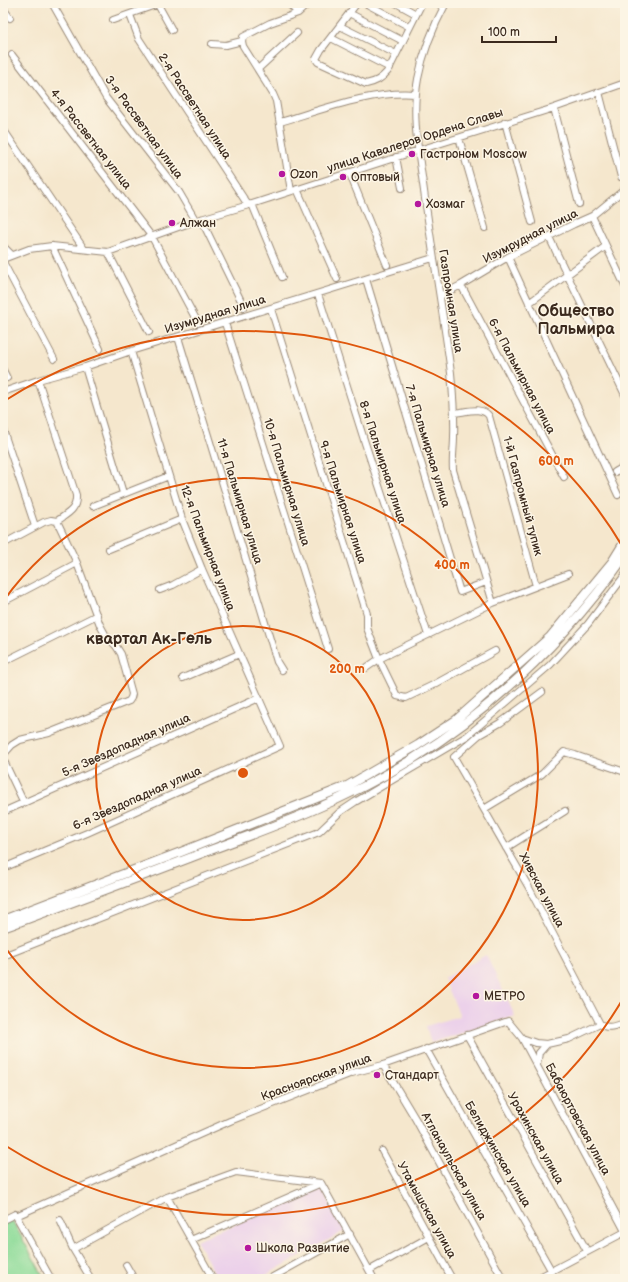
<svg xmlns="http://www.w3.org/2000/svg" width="628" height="1282" font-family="'Balsamiq Sans',sans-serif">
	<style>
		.built { fill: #ecd1ea }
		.green { fill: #8fdc9a; stroke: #65835c }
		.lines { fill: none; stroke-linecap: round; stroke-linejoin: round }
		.minor-casing { stroke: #988876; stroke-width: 8 }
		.major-casing { stroke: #988876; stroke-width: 10 }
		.minor { stroke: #fff; stroke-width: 6 }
		.major { stroke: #fff; stroke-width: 8 }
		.ring { fill: none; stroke: #df570d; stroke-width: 2 }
		.poi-dot { fill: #b5179e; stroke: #fcf5e5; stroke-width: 1.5 }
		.labels { text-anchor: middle; stroke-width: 3; stroke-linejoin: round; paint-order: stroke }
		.street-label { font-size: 12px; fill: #3b2a1e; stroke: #fcf5e5 }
		.poi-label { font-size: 12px; fill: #3b2a1e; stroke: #fcf5e5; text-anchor: start }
		.district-label { font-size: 16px; font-weight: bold; fill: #3b2a1e; stroke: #fcf5e5 }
		.centre { fill: #df570d; stroke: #fcf5e5; stroke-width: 2 }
		.ring-label { font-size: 12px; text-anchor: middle; font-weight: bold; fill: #df570d; stroke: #fcf5e5; stroke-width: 3; stroke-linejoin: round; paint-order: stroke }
	</style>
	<rect width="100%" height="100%" fill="#fcf5e5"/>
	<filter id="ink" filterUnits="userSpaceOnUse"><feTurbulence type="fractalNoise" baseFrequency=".025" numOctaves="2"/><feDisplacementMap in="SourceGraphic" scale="8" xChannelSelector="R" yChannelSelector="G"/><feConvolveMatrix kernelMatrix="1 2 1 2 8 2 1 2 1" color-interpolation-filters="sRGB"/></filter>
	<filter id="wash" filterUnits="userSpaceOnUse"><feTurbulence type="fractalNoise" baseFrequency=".012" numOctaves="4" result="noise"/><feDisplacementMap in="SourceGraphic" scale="16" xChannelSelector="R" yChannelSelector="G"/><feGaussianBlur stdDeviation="0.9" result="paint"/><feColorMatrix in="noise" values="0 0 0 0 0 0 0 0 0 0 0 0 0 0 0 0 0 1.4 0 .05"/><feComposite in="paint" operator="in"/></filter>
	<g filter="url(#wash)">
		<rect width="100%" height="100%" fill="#f5e7cd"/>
		<path class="built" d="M486,955L515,1016L431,1043L426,1026L460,1016L444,978Z
			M316,1187L322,1189L346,1230L259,1279H218L196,1240L290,1202Z"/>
		<path class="green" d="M12,1220L45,1279H3V1224Z"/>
	</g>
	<g filter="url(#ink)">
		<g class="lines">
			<g class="minor-casing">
				<path id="minor" d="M52,3L106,98L179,192L196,221
					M157,3L172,30
					M288,3L298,13
					M357,3L321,50L316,59L318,62L366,84C376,82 381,79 388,71L422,3
					M365,3L410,27
					M396,3L416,14
					M437,3L444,7
					M446,3C433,27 423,52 418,79C411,116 419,154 424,191C432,252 443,312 451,373C453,394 455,415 454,437C454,448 452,458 453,470L493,603
					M3,8L10,18
					M349,13L403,41
					M130,15L139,39L248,205
					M113,20L158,4
					M340,26L396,54
					M331,38L390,68
					M242,41L243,46L273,94L276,101L291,191
					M212,44L226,45L242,41L243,37L270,23L298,13L309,3
					M12,55L152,237L198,323
					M258,69L297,33
					M599,92L621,177
					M554,108L579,204
					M280,122C321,110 373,90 416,94
					M505,122L532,222
					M3,129L84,249
					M459,138L485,228
					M396,157L402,188
					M349,172L387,265
					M297,189L337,279
					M252,204L282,277
					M592,216L625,286
					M201,219L244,307
					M549,237L625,395
					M3,246L12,255
					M52,246L100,349
					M108,252L149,332
					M508,257L618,495
					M3,259L29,249L52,246L108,252L201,219L252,204L419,150L554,108L625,83
					M3,262L54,359
					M366,279L460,592L486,582
					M461,285L564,477
					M318,294L365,443L428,635
					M440,296L461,285L508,257L574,224L592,216L625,189
					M529,303L606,246
					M271,309L367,614V628L379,659L397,696L406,698L435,684L495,651
					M225,323L328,649
					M178,337L277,662L282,670
					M85,367L123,493
					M3,370L7,378
					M3,392L38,380L85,367L131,351L433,258
					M454,413C466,412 482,406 489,416L536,586
					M3,430L35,526
					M615,472L625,466
					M93,506L169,476
					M3,544L44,522L51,520L57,521C68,513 77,510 76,495L38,380
					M109,549L182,519
					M160,590L173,585L202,569
					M3,602L77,563
					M3,662L97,615
					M366,668L379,659L493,603L568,574
					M183,678L239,654
					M542,692L500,723L479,735L454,757L528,886L600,1024
					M3,755L12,745L20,740L49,733L129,701L131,698L132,694L121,654L116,646L106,636L100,625L77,563L57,521
					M3,759L24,803
					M484,809L542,774L564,752L575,755L625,772
					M3,812L259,698
					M506,848L565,811
					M3,868L87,833L280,746L202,569L182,519L131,351
					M3,956L319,832L340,812L355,802L467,736L550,665L588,624L625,575
					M467,1035L587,1251
					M522,1038L625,1231
					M426,1049L551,1270
					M383,1065L416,1120L503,1279
					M537,1065L539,1053L547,1044
					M382,1151L452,1279
					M167,1197L213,1279
					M16,1216L230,1121L352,1073L383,1065L508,1021L522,1038L536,1043L547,1044L569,1039L600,1024C608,1030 617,1025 625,1023
					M3,1220L15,1214L51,1279
					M60,1220L73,1249L91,1279
					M191,1240L319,1184
					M73,1249L167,1197L236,1172L321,1183L374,1279
					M126,1265L134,1279
					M370,1270L429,1237
					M269,1279L350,1234
					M536,1279L625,1232"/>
			</g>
			<g class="major-casing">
				<path id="major" d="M3,920L181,852L347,786L418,745L456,720L550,637L612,562L625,541
					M3,928C70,903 138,878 205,852C276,826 346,800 411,760C496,707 567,638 625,556"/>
			</g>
			<use href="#minor" class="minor"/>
			<use href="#major" class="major"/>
		</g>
	</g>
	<g class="ring">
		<circle cx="243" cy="773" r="147"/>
		<path d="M4 600A295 295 0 1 1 4 946"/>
		<path d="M624 997A442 442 0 0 1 6 1146M6 400A442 442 0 0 1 624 549"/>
	</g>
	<g class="poi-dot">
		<circle cx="412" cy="154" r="4"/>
		<circle cx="282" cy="174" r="4"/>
		<circle cx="343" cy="177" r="4"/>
		<circle cx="418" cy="204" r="4"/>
		<circle cx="172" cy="223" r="4"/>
		<circle cx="476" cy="996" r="4"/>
		<circle cx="377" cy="1075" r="4"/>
		<circle cx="248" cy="1248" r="4"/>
	</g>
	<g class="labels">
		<g class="street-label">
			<text transform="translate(195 106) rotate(57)" y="4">2-я Рассветная улица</text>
			<text transform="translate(144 127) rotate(54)" y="4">3-я Рассветная улица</text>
			<text transform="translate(91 139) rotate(52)" y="4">4-я Рассветная улица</text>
			<text transform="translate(415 140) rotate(-18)" y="4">улица Кавалеров Ордена Славы</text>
			<text transform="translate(530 236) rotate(-27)" y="4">Изумрудная улица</text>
			<text transform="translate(451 301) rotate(81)" y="4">Газпромная улица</text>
			<text transform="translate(215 314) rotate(-17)" y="4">Изумрудная улица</text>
			<text transform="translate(522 376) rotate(62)" y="4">6-я Пальмирная улица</text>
			<text transform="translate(428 446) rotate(73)" y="4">7-я Пальмирная улица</text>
			<text transform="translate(383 462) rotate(72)" y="4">8-я Пальмирная улица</text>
			<text transform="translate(287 482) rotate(73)" y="4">10-я Пальмирная улица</text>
			<text transform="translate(523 496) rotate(75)" y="4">1-й Газпромный тупик</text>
			<text transform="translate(240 501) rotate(73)" y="4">11-я Пальмирная улица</text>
			<text transform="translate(343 502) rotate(72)" y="4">9-я Пальмирная улица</text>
			<text transform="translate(208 548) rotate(69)" y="4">12-я Пальмирная улица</text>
			<text transform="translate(126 745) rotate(-24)" y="4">5-я Звездопадная улица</text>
			<text transform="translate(137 798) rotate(-24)" y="4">6-я Звездопадная улица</text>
			<text transform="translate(542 890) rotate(62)" y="4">Хивская улица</text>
			<text transform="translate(316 1077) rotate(-20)" y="4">Красноярская улица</text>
			<text transform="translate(578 1119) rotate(62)" y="4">Бабаюртовская улица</text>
			<text transform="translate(536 1138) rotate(61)" y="4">Урахинская улица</text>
			<text transform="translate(498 1154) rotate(60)" y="4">Белиджинская улица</text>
			<text transform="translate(454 1166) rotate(61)" y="4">Атланаульская улица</text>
			<text transform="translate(427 1210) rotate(61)" y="4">Утамышская улица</text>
		</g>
		<g class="poi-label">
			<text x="420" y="158">Гастроном Moscow</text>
			<text x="290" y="178">Ozon</text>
			<text x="351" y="181">Оптовый</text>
			<text x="426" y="208">Хозмаг</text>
			<text x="180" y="227">Алжан</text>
			<text x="484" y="1000">МЕТРО</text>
			<text x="385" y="1079">Стандарт</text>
			<text x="256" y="1252">Школа Развитие</text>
		</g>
		<g class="district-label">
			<text x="576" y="316">Общество<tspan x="576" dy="18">Пальмира</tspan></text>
			<text x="149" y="644">квартал Ак-Гель</text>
		</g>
	</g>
	<circle cx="243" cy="773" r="6" class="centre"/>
	<g class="ring-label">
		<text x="556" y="465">600 m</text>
		<text x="452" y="569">400 m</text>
		<text x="347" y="673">200 m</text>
	</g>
	<rect width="628" height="1282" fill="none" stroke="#fcf5e5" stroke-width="16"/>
	<path d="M482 36v6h74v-6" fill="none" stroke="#3b2a1e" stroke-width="2"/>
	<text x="488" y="36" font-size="12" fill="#3b2a1e" stroke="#fcf5e5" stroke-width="3" paint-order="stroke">100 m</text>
</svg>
